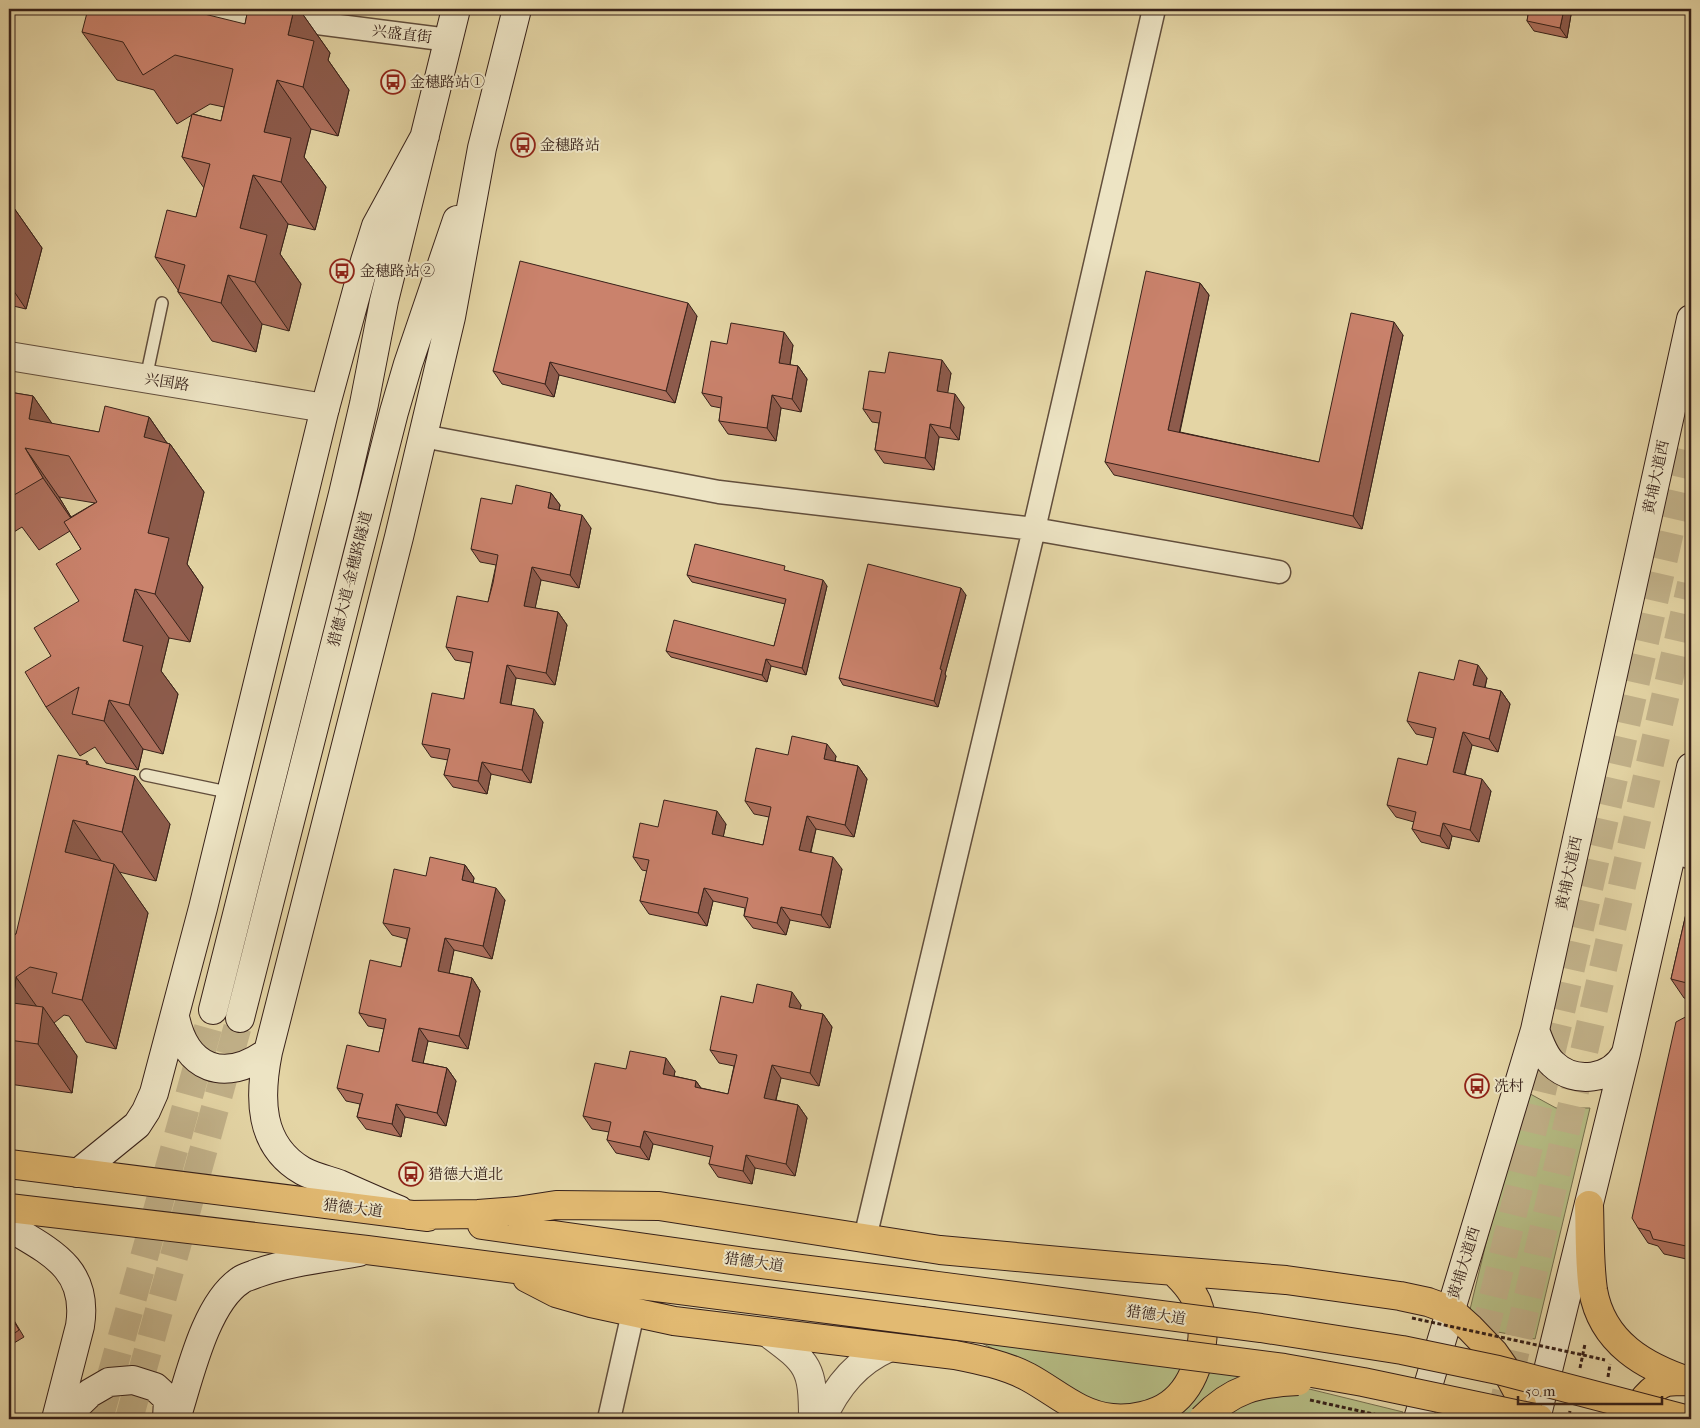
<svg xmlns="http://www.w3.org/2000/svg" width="1700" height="1428" font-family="'IM FELL French Canon','Noto Serif SC',serif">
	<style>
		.green { fill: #b6bd85; stroke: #766f4f }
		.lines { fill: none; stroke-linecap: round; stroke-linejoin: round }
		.secondary-tunnel { stroke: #c1b189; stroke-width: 28; stroke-dasharray: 28 14; stroke-linecap: butt }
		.primary-tunnel { stroke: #c1b189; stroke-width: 28; stroke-dasharray: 28 14; stroke-linecap: butt }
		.service-casing { stroke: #624e3c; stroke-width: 14 }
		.minor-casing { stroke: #624e3c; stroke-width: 25 }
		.tertiary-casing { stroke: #624e3c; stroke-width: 30 }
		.secondary-casing { stroke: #372119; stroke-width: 30 }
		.trunk-casing { stroke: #372119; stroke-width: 30 }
		.path { stroke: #372119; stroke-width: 3; stroke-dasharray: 4 2.5; stroke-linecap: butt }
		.service { stroke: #ede4c4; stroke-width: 11 }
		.minor { stroke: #ede4c4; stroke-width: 22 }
		.tertiary { stroke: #ede4c4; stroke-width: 28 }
		.secondary { stroke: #ede4c4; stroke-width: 28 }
		.trunk { stroke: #e2ba72; stroke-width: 28 }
		.trunk-bridge-casing { stroke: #372119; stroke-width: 30; stroke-linecap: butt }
		.path-bridge { stroke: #372119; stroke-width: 3; stroke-dasharray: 4 2.5; stroke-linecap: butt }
		.trunk-bridge { stroke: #e2ba72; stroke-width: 28 }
		.wall { fill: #ae705d; stroke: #372119; fill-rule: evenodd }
		.shaded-wall { fill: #8d5b4c; stroke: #372119 }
		.building { fill: #ca826c; stroke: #372119 }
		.labels { text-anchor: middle; stroke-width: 4; stroke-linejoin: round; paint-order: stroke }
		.street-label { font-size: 15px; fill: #372119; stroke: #ede4c4 }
		.poi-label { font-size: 15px; fill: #372119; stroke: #ede4c4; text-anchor: start }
	</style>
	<rect width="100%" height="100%" fill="#e4d5a5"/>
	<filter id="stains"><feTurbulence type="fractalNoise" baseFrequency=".004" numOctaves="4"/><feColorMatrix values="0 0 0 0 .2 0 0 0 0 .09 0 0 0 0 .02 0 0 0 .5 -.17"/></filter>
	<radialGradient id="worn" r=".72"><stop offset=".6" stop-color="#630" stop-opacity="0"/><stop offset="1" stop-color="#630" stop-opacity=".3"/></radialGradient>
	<path class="green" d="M1523,1090L1556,1108H1590L1535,1339L1466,1326Z
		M965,1335L1248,1374L1403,1412L1401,1419H1090L1037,1370Z"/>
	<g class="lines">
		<path class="secondary-tunnel" d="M99,1419L213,1010
			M129,1419L240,1018"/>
		<path class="primary-tunnel" d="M1464,1419L1561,1012L1691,439
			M1500,1419L1691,584"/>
		<g class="service-casing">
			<path id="service" d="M146,378L162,303
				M146,775L232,793
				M1670,858L1691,863"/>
		</g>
		<g class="minor-casing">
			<path id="minor" d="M207,9L449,40
				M423,436L719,492L1034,529L1279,572
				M865,1238L1034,529L1154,9
				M609,1419L633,1313"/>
		</g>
		<g class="tertiary-casing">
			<path id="tertiary" d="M9,356L325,408
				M768,1333C809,1363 813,1368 813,1419
				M822,1419C836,1387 856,1362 888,1348"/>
		</g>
		<g class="secondary-casing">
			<path id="secondary" d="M213,1010L343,494L364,404L384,301L456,9
				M175,1017C186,1069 224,1084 268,1052
				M240,1018L394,412L408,364L457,220
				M1535,1030C1539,1041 1544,1056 1553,1064C1575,1085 1612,1080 1626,1053
				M78,1173L137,1125L146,1111L154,1093L203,908L325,408L365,261L376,226L425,136
				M399,1210C379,1202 359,1193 339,1184C328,1180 314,1177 303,1171C258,1145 259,1097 268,1052L399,537L451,317L482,148L517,9
				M9,1227C51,1252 89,1269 80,1326L56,1419
				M63,1419L90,1393L109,1382L133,1380L155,1387L168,1399L167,1419
				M176,1419C189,1379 205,1303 241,1280C245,1277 251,1276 255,1274C288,1262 325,1258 359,1252
				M1418,1419L1535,1030L1691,319
				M1536,1419L1626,1053L1691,767"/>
		</g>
		<g class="trunk-casing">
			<path id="trunk" d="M9,1164L428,1217
				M1589,1205C1590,1233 1589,1262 1593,1290C1602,1343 1645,1367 1691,1382
				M9,1208L367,1250L921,1321
				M409,1215L478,1214L517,1211L556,1205L659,1206L940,1250L1126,1267L1286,1280L1400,1296L1428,1302L1450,1310L1470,1328L1494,1353L1506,1370L1518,1392L1524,1411L1525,1419
				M482,1225L753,1263L922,1284
				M527,1278L556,1293L591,1303L674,1321L955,1355C980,1360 1005,1365 1028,1377C1056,1392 1079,1415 1112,1418C1131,1420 1155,1415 1170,1404C1197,1385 1209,1338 1199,1308C1195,1293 1184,1281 1173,1271
				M1632,1419C1638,1405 1651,1387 1667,1382C1673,1381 1681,1381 1687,1381"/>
		</g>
		<path class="path" d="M1583,1355L1605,1360
			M1580,1368L1585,1344
			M1608,1377L1610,1364
			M1310,1400L1396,1419
			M1568,1419L1570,1411"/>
		<use href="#service" class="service"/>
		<use href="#minor" class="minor"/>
		<use href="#tertiary" class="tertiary"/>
		<use href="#secondary" class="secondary"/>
		<use href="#trunk" class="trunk"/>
		<g class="trunk-bridge-casing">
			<path id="trunk-bridge" d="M922,1284L1261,1328L1402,1350L1498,1370L1685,1419
				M921,1321L1284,1368L1363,1382L1539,1419
				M1203,1419C1232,1389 1257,1383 1298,1381"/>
		</g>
		<path class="path-bridge" d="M1412,1318L1583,1355"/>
		<use href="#trunk-bridge" class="trunk-bridge"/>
	</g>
	<path class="wall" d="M248,9H299L330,53L328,60L349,90L338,136L311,129L304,157L326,187L315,230L288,224L280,254L301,284L289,331L262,324L256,352L212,341L178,292V290L155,257L196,217L204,188L182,157L192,115L177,124L154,90L117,80L82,32L245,24ZM210,104L224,107L221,121L193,114Z
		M1529,9H1572L1567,38L1534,31L1527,21Z
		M9,201L42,248L26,309L9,305Z
		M1200,283L1209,295L1180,432L1319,462L1403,335L1362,529L1114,475L1105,462Z
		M697,316L675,403L559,375L554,397L502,384L493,371Z
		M727,344L793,345L790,365L798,366L807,379L801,412L781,408L776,441L728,434L719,421L721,408L711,406L702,393Z
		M885,373H951L947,393L964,407L959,440L939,437L934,470L884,463L875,450L879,423L872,422L863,409Z
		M9,392L33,396L52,424L99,432L149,417L167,443L170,444L204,492L187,564L203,587L190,642L169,638L161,671L178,694L163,754L143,749L138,770L106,763L95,747L80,756L46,707L51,656L79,601L81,549L70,531L39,550L22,527L9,535ZM59,497L95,503L71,517Z
		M551,493L560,505L559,510L591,528L579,588L541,580L535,608L558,612L567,625L555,685L516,678L511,705L543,722L531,783L491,774L487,794L453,787L444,775L448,760L431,757L422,744L464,699L471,663L455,660L446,647L488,602L496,565L480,562L471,549L512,504Z
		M788,571L827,586L806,675L771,666L767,682L671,657L666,651L774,646L785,604L692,582L687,575Z
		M966,595L945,674L946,676L938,707L843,685L839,678Z
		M1487,678L1485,688L1501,691L1510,704L1498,752L1472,745L1465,774L1491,791L1479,842L1452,836L1449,849L1421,842L1412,829L1414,822L1396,817L1387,805L1427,765L1434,738L1416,734L1407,721L1454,680Z
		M788,755L836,756L835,761L858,766L867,779L854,837L816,829L811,852L842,869L830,928L790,920L786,935L753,928L744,916L745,908L713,901L707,926L649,914L640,901L647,871L642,870L633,857L658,827L726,824L723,837L763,845L769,817L754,814L745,801Z
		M87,761L89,765L170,824L156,881L119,872L148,913L116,1049L86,1042L69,1016L64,1015L54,1023L77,1056L72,1093L9,1084V939L16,934Z
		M465,865L474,878L473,883L505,900L492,959L454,950L449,973L472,978L480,991L468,1049L428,1041L423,1063L447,1068L456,1081L446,1126L405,1117L401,1137L366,1129L357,1117L360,1104L346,1101L337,1088L379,1052L384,1029L368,1026L359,1013L401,967L407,939L392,935L383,923L426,876Z
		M1691,892V1000L1684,998L1671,979Z
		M753,1003L801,1005L800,1010L823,1014L832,1027L819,1086L781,1078L776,1100L798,1105L807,1118L795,1176L755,1168L752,1184L718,1177L709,1164L711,1157L653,1144L649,1160L616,1153L607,1140L609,1132L592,1129L583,1116L626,1069L675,1071L674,1076L696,1081L701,1088L728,1094L734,1066L719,1063L710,1050Z
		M1691,1014V1260L1664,1254L1658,1246L1648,1243L1638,1228Z
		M9,1312L24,1337L9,1346Z"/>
	<path class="shaded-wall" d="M294,9H299L330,53L328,60L349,90L338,136L303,87L288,35Z
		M1564,9H1572L1567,38L1560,28Z
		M277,80L311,129L304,157L326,187L315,230L281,182L264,132Z
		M253,175L288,224L280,254L301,284L289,331L255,282L240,228Z
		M9,201L42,248L26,309L9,284Z
		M228,275L262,324L256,352L221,303Z
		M1200,283L1209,295L1177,443L1168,430Z
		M688,303L697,316L675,403L666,391Z
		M1394,322L1403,335L1362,529L1353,516Z
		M784,332L793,345L788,376L779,363Z
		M942,360L951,373L946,404L937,391Z
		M550,362L559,375L554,397L545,384Z
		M798,366L807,379L801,412L792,399Z
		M955,394L964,407L959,440L950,428Z
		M772,395L781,408L776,441L767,428Z
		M33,396L67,445L29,419Z
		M149,417L169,446L170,444L204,492L187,564L203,587L190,642L155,594L148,533L144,437Z
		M930,424L939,437L934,470L925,458Z
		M25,448L59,497L77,527L43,478Z
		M551,493L560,505L557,521L548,508Z
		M582,515L591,528L579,588L570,575Z
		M532,567L541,580L533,618L524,606Z
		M823,580L827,586L806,675L802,668Z
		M961,588L966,595L945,674L946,676L938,707L934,701L940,669Z
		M135,589L169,638L161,671L178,694L163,754L129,705L123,641Z
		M558,612L567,625L555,685L546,673Z
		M766,659L771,666L767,682L762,675Z
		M507,665L516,678L509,716L500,703Z
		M1478,665L1487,678L1482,698L1473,685Z
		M1501,691L1510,704L1498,752L1489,739Z
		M109,700L143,749L138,770L104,721Z
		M534,709L543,722L531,783L522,770Z
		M1463,732L1472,745L1462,784L1453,772Z
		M827,744L836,756L833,772L824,759Z
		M482,762L491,774L487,794L478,781Z
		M858,766L867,779L854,837L845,825Z
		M135,776L170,824L156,881L122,832Z
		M1482,779L1491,791L1479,842L1470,830Z
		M717,811L726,824L721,847L712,834Z
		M807,816L816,829L808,862L799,850Z
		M73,820L107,869L65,852Z
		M1443,823L1452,836L1449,849L1440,836Z
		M833,857L842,869L830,928L821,915Z
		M114,864L148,913L116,1049L82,1000Z
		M465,865L474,878L471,893L462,880Z
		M496,888L505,900L492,959L483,946Z
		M704,888L713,901L707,926L698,913Z
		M781,907L790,920L786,935L777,923Z
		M445,938L454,950L447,984L438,971Z
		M16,977L42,1014L43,1007L77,1056L72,1093L38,1044L13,1003Z
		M472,978L480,991L468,1049L459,1036Z
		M792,992L801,1005L798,1020L789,1007Z
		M823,1014L832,1027L819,1086L810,1073Z
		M419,1028L428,1041L421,1073L412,1061Z
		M666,1058L675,1071L672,1087L663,1074Z
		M772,1065L781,1078L773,1111L764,1098Z
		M447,1068L456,1081L446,1126L437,1113Z
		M696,1081L705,1094L695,1087Z
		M396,1104L405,1117L401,1137L392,1124Z
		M798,1105L807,1118L795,1176L786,1164Z
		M644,1131L653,1144L649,1160L640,1147Z
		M746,1155L755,1168L752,1184L743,1171Z"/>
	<path class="building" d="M88,9H184L245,24L248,9H294L288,35L314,41L303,87L277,80L264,132L291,138L281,182L253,175L240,228L267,235L255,282L228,275L221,303L178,292L185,265L155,257L167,210L196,217L210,164L182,157L192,114L221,121L233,69L175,55L143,75L123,42L82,32Z
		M1529,9H1564L1560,28L1527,21Z
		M520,261L688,303L666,391L550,362L545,384L493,371Z
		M1146,271L1200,283L1168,430L1319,462L1351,313L1394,322L1353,516L1105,462Z
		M731,323L784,332L779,363L798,366L792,399L772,395L767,428L719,421L722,397L702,393L711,341L727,344Z
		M889,352L942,360L937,391L955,394L950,428L930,424L925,458L875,450L881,412L863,409L869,371L885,373Z
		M9,392L33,396L29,419L99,432L105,406L149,417L144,437L170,444L148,533L169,538L155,594L135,589L123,641L143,646L129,705L109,700L104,721L72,714L79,687L46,707L25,672L51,656L34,628L79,601L56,564L81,549L64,522L97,502L69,456L25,448L43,478L9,498Z
		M516,485L551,493L548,508L582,515L570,575L532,567L524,606L558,612L546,673L507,665L500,703L534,709L522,770L482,762L478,781L444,775L450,749L422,744L432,693L464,699L473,652L446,647L457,596L488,602L493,583L498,555L471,549L481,498L512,504Z
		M695,544L785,566L784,570L823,580L802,668L766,659L762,675L666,651L674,620L774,646L786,599L687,575Z
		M868,564L961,588L940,669L942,670L934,701L839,678Z
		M1459,660L1478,665L1473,685L1501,691L1489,739L1463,732L1453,772L1482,779L1470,830L1443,823L1440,836L1412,829L1416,812L1387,805L1398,758L1427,765L1436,728L1407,721L1419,672L1454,680Z
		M792,736L827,744L824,759L858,766L845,825L807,816L799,850L833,857L821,915L781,907L777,923L744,916L748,898L704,888L698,913L640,901L649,860L633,857L640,823L658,827L664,800L717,811L712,834L763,845L771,807L745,801L756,748L788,755Z
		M58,755L87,761L86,764L135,776L122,832L73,820L65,852L114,864L82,1000L52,993L57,973L30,967L16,977L13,1003L43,1007L38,1044L9,1040V939L16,934Z
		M430,857L465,865L462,880L496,888L483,946L445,938L438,971L472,978L459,1036L419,1028L412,1061L447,1068L437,1113L396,1104L392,1124L357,1117L363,1094L337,1088L347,1045L379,1052L386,1019L359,1013L370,960L401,967L410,928L383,923L394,869L426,876Z
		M1691,892V984L1671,979Z
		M757,984L792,992L789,1007L823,1014L810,1073L772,1065L764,1098L798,1105L786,1164L746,1155L743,1171L709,1164L713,1146L644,1131L640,1147L607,1140L611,1122L583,1116L595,1063L626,1069L630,1051L666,1058L663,1074L696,1081L695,1087L728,1094L737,1055L710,1050L721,996L753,1003Z
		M1691,1014V1247L1653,1239L1650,1231L1638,1228L1632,1218L1676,1022Z
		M9,1313L19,1330L9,1337Z
		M967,1417L979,1419H963Z"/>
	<defs>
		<g id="bus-ring" transform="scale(1.25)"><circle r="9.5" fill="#ede4c4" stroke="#8f2418" stroke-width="1.5"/><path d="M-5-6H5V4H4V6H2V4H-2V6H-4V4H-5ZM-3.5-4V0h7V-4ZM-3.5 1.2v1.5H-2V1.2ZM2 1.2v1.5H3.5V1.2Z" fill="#8f2418"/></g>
	</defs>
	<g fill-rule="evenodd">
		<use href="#bus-ring" x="393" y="82"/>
		<use href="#bus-ring" x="523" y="145"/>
		<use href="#bus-ring" x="342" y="271"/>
		<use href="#bus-ring" x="1477" y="1086"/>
		<use href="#bus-ring" x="411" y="1174"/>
	</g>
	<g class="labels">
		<g class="street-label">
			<text transform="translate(402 34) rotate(7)" y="5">兴盛直街</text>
			<text transform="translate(167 382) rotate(9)" y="5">兴国路</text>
			<text transform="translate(1656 477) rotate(-78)" y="5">黄埔大道西</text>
			<text transform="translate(350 579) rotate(-76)" y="5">猎德大道-金穗路隧道</text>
			<text transform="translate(1569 873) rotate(-78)" y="5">黄埔大道西</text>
			<text transform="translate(353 1208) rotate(7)" y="5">猎德大道</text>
			<text transform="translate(754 1262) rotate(8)" y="5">猎德大道</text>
			<text transform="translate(1464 1263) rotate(-73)" y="5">黄埔大道西</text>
			<text transform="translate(1156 1315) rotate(8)" y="5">猎德大道</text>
		</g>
		<g class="poi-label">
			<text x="410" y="87">金穗路站①</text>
			<text x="540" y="150">金穗路站</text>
			<text x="360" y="276">金穗路站②</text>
			<text x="1494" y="1091">冼村</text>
			<text x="428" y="1179">猎德大道北</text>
		</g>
	</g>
	<rect width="1700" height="1428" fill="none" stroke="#e4d5a5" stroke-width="30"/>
	<rect x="10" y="10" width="1680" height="1408" fill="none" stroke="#372119" stroke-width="2.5"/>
	<rect x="15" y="15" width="1670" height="1398" fill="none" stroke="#372119"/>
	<path d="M1518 1396v8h144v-8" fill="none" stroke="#372119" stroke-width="2.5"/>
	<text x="1525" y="1396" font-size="15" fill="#372119" stroke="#ede4c4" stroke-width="4" paint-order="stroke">50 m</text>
	<rect width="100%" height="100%" filter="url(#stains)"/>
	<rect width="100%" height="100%" fill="url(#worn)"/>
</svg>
